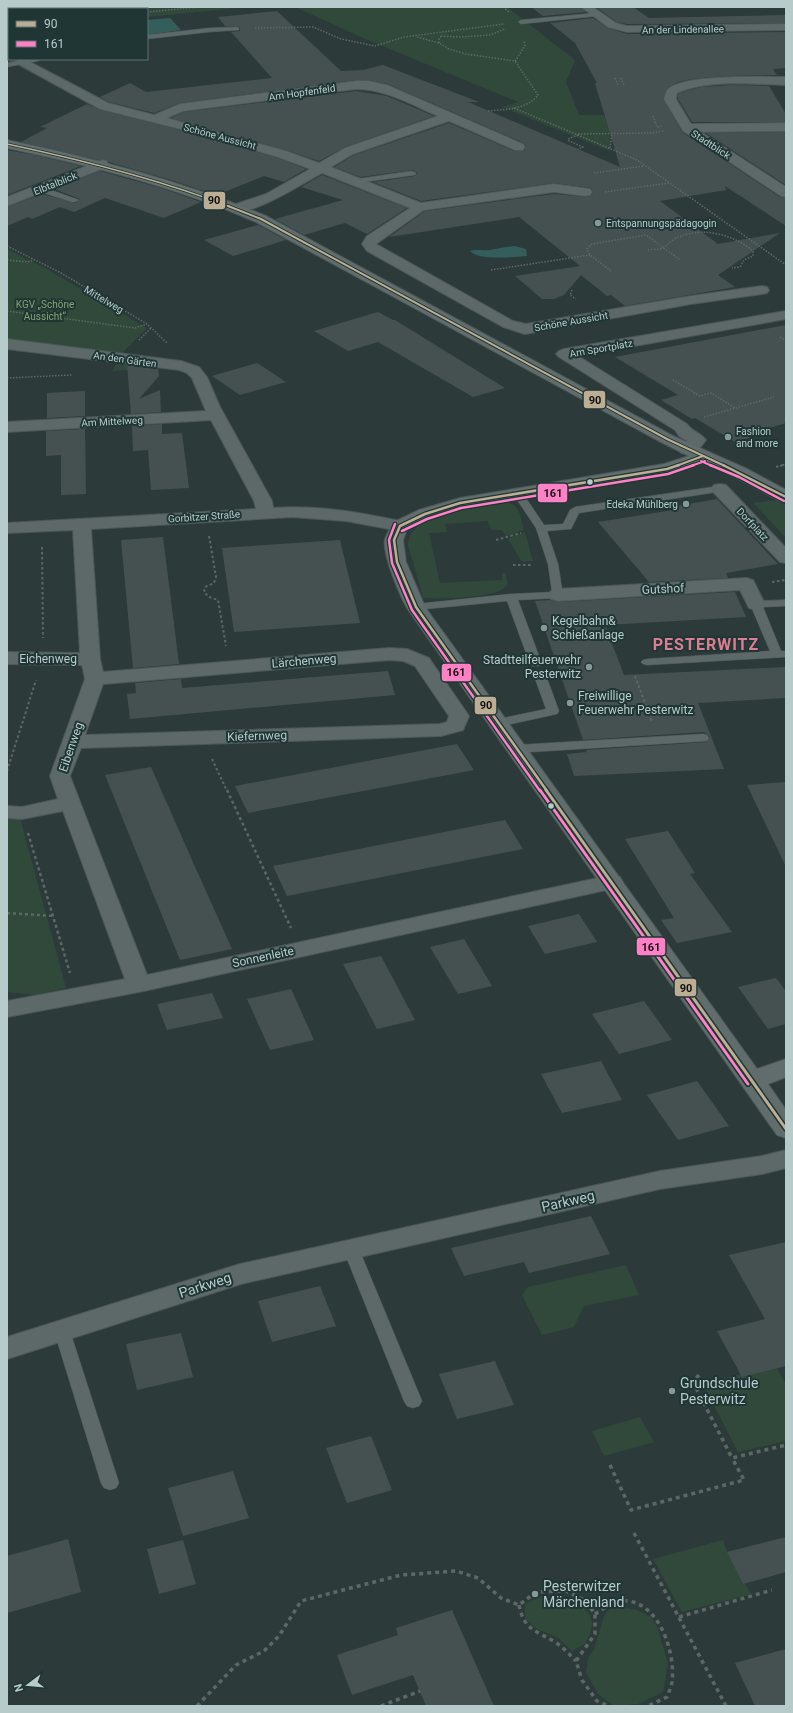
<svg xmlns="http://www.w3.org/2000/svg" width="793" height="1713" font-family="Roboto,sans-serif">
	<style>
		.green { fill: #30493a }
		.water { fill: #335e5b }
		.building { fill: #445150 }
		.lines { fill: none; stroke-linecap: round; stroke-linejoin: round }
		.lane-casing { stroke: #4c5756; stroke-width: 1 }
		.street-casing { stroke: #4c5756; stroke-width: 2 }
		.secondary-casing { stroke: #4c5756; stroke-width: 2 }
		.path-far3 { stroke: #5d6866; stroke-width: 1.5; stroke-dasharray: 1.5 1.5; stroke-linecap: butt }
		.path-far2 { stroke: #5d6866; stroke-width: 2; stroke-dasharray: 2.5 2.5; stroke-linecap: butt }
		.path-far1 { stroke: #5d6866; stroke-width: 2.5; stroke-dasharray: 3 3; stroke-linecap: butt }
		.path { stroke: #5d6866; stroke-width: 3.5; stroke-dasharray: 4 4; stroke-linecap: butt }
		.lane { fill: #5c6968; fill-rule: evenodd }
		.street { fill: #5c6968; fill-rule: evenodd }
		.secondary { fill: #616d6c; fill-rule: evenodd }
		.bus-1-far3-casing { stroke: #1f3634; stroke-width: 3 }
		.bus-1-far2-casing { stroke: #1f3634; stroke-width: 4 }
		.bus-1-far1-casing { stroke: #1f3634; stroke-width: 5 }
		.bus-1-casing { stroke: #1f3634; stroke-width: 6 }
		.bus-2-far2-casing { stroke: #1f3634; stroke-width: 4 }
		.bus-2-far1-casing { stroke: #1f3634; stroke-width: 5 }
		.bus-2-casing { stroke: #1f3634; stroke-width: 6 }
		.bus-1-far3 { stroke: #bcae94; stroke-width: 1.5 }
		.bus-1-far2 { stroke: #bcae94; stroke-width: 2 }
		.bus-1-far1 { stroke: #bcae94; stroke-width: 2.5 }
		.bus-1 { stroke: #bcae94; stroke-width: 3 }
		.bus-2-far2 { stroke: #ff80c5; stroke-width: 2 }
		.bus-2-far1 { stroke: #ff80c5; stroke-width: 2.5 }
		.bus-2 { stroke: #ff80c5; stroke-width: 3 }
		.poi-dot { fill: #869998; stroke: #1f3634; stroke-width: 1.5 }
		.bus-dot { fill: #b7cbca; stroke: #1f3634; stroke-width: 1.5 }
		.labels { text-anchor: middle; stroke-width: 4; stroke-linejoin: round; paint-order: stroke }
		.far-street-label { font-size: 10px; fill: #b7cbca; stroke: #1f3634 }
		.far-poi-label { font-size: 10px; fill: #b7cbca; stroke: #1f3634; text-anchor: start }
		.far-park-label { font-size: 10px; fill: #88a175; stroke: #1f3634 }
		.street-label { font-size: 12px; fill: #b7cbca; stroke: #1f3634 }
		.poi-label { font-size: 12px; fill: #b7cbca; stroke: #1f3634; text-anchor: start }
		.near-street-label { font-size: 14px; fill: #b7cbca; stroke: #1f3634 }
		.near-poi-label { font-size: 14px; fill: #b7cbca; stroke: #1f3634; text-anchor: start }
		.district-label { font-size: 16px; font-weight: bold; letter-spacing: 1px; fill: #dd7d94; stroke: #1f3634 }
		.line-badge { stroke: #1f3634; stroke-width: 1.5 }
		.pale-badge-label { font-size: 11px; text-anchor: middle; font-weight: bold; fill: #111 }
	</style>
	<rect width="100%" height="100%" fill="#2c3b3a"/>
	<path class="green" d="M110,7H248L147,17V9H89Z
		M295,7H507L575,60L566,82L579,115H604L610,132V151L502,107L518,102L363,38Z
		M7,249L45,268L147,328L119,356L7,340Z
		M118,361L166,368L112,371Z
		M779,500L786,505V538L753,503Z
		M504,502C521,504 520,516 524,530L506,536L502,530H491L488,521L445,524L447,532L429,533L440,583L502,580V573H505C506,577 508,581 507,585C500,599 438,599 423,598L408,545C408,512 479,505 504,502Z
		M525,532L533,561L522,562L508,539Z
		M7,818H20L66,988L34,995L7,992Z
		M626,1265L639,1295L584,1306L574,1327L542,1335L522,1295L528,1287Z
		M777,1368L786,1385V1441L738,1452L703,1384L741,1374Z
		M640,1417L654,1442L604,1456L592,1431Z
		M723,1540L727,1552L751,1594L682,1612L653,1559Z
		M542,1596C558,1598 593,1601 592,1625C592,1631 588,1638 586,1643L572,1651L557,1637L535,1628L525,1618V1604Z
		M620,1607L637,1610L651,1617L658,1629L668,1664L663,1692L638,1704L614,1706L599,1695L586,1673L588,1658L594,1650L604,1616L609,1609Z"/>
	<path class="water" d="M170,18L181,30L147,35V20Z
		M514,246L526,249L527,256C513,257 479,261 470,251C476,249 482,251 489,250C497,249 506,247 514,246Z"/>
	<path class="building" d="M531,7H580L586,12L543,16Z
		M596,7H633L649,18L786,15V23L627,24L617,22Z
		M277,11L341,71L363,70L383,65L479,102H468L620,167L595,83H597L575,43L550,23L593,18L608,28L627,34L786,32V68L773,69L777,75L726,76L692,79L678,82L668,87L663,99L682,132L780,197L786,198V226L725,186L726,190L660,201L718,244L780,233L718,275L735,287L625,306L611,295L607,296L581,275L564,295L554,299H542L515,276L580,266L519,217L389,237L425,211L554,194L585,197L590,196L593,193L591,188L554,183L421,201L373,182L415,176L417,173L413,170L360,177L334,167L354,155L449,123L514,151H524L526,146L524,143L388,84L369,80H356L180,103L154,113L109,102L100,97L130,83L146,92L272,78L231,32L240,31V27L225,26L218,17Z
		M731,85L769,86L786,114V122H692L678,99V94L689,90L702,87Z
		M356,91L387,96L434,116L345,147L319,161L286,150L171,118L183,112Z
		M87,104L100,110L200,135L278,158L306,169L284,182L264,176L217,195L171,180L109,162L107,160H98L21,142L47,128L40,127Z
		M786,132V185L706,133Z
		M7,150L39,156L81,166L7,195Z
		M100,171L164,189L201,202L164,218L105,198L74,212L60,207L32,219L28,217L7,226V207L42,194L76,203L80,199L54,189Z
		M322,175L407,208L367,234L345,223L304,235L275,219L343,200L301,187Z
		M258,225L286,240L233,256L204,240Z
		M378,312L393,320H395L505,388L473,397L378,342L348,351L314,331Z
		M786,325V423L763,430L767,433L735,442L695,418L692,419L661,400L678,395L615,357Z
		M257,363L286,382L240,395L212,376Z
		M127,365L158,369L159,376L139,399L160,390L161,412L131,414Z
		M85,391V416L47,418V393Z
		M162,424V434L182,433L189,488L151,490L148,450L133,451L132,426Z
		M85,429L86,494L61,495V455L46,456V431Z
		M717,499L778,564L726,573L728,578L649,582L598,522L673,510L671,507Z
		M163,537L179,664L133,668L121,540Z
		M340,540L360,623L234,632L222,548Z
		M735,592L746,617L605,625L624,675L786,667V698L698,703L724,769L574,776L567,754L587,752L586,750L707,742L710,737L707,734L703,732L583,740L535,601L550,600L558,602Z
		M388,671L395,695L130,719L127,694L136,693L135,683L181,679L182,688Z
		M457,744L474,770L248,813L235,786Z
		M151,767L192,860L232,949L180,960L105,775Z
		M786,782V867L747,785Z
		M505,820L523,849L287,896L273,866Z
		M668,831L695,873L690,874L732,932L677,943L661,920L674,918L625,839Z
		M579,914L597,942L545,954L528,926Z
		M464,939L492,986L458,994L430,947Z
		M381,956L415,1020L377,1029L343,964Z
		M776,978L786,991V1024L768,1029L738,987Z
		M291,989L314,1040L270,1050L247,999Z
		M212,993L223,1018L167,1030L157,1004Z
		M644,1001L672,1040L619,1054L592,1014Z
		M601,1061L622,1100L562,1113L541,1074Z
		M697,1081L729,1126L678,1140L647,1095Z
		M591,1216L610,1254L529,1273L524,1262L464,1276L451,1248Z
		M786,1242V1366L742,1377L717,1331L765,1319L729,1255Z
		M320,1286L336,1326L272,1342L258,1301Z
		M181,1333L193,1377L137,1390L126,1344Z
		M495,1361L514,1405L457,1419L439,1374Z
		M371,1436L392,1490L347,1503L326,1448Z
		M233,1471L249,1518L183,1536L168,1488Z
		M786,1537V1572L743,1584L727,1552Z
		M68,1539L81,1592L7,1613V1556Z
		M183,1540L196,1584L159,1594L147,1549Z
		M452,1610L494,1706H426L413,1675L352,1695L337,1655L398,1635L396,1628Z
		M786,1649V1706H755L735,1663Z"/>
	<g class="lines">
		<g class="lane-casing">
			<path id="lane" d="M596,13L598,14V16L521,24L518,22L521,20Z
				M237,27L239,28V30L209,32L147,39V35L209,28Z
				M27,59H41L38,61L7,67V63Z
				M412,171L416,173L415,175L357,183L353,181L357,179Z
				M37,187H43L79,200L75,202H72L37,191Z
				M720,486L724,487L725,489L724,491L579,513L571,529L547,531L558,564L563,595L558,598L518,600L542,664L540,666H532L530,664L507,601L416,610L410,607L416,604L511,594L552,592L548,564L536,528L513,494L514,492H522L544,525L563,524L570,510L575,507Z
				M786,600V606L763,607L781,651H786V657L647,665L643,664L641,662L643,660L647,659L770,651L750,604L756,601Z
				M539,670L543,671L545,673L559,711L557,714L498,727L494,726L492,723L494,720L546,709L533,673L535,671Z
				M703,734L707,735L709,738L707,741L516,753L512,752L510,749L512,746L516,745Z
				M351,1243L357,1245L359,1249L422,1401L419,1406L413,1408L407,1406L404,1401L343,1249L345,1245Z
				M62,1325L68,1326L70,1331L119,1483L116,1488L110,1490L104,1488L101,1483L54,1331L56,1326Z"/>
		</g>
		<g class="street-casing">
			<path id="street" d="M581,7H593L616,23L627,26L786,24V30L627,32L608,27Z
				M18,60H26L108,103L154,115L180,104L356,81H369L387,85L523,144L525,147L523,150H515L449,121L353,154L331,167L421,203L554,184L590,189L592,192L590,195L585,196L554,192L424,210L376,244L513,321L526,324L691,296L762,286L767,287L769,290L767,293L762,294L691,304L525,334L503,327L367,251L362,244L367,236L410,208L322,173C303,183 253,216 233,211L231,208L233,205L266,194L310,169L278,157L200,134L100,109L18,64L16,62ZM356,89C385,89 412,105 438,116L345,148L319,163L286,151L167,118L183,111Z
				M786,77V85C754,84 707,79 677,93L676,99L691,124L786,123V131L701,132L786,187V197L781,196L683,131L664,99C665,95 666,91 669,88C689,74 761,77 786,77Z
				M102,160L107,161L108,164L107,167L7,206V197Z
				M786,311V319L578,356L687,424C693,432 701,433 706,440C700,449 692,455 681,453L679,449L687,441L679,436L675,430L559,357L556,354L559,351L564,349Z
				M7,339L181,361L199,367L207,377L220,407L272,501L273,508C316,505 358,512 400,521L406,522L409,526L406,530L400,531L346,521L292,517L91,529L100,659L103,672L389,648L407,649L429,658L469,716L463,730L441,736L81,748L70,776L147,975L612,875L620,877L623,882L620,887L139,992L7,1017V1001L125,979L63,811L22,819L7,818V806L22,807L58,799L50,776L85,679L82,665L7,664V652L80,653L73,530L7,533V523L256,509L254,501L211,420L7,432V422L206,411L192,378L187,373L179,370L7,349ZM389,660L403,661L415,666L449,716L447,722L440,724L85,735L103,684Z
				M720,484L726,485L786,548V563L780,562L714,493L711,489L714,485Z
				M746,578L753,580L765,604L763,608L756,610L749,608L740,590L558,601L551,599L549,595L551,591L558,589Z
				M786,1150V1168L762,1174L660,1189L241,1284L7,1359V1337L240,1264L660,1171L762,1156Z"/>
		</g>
		<g class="secondary-casing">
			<path id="secondary" d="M7,140C96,159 182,181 266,216L673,436L747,469L786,490V502L780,501L735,477L703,462L667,474L463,508L431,518L407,529L403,540L406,562L425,607L757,1069L786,1059V1077L768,1084L786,1110V1138L777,1135L409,611C401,599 382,554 385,539C387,534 391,527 394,522L419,510L460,498L664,464L689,456L661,442L256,222C176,187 93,166 7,148Z"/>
		</g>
		<path class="path-far3" d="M503,7L509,12
			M64,9L84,7
			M147,12L199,7
			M7,15L9,14
			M7,27L9,26
			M255,28L313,27L341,39L375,46L404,37L504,24
			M7,35H9
			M441,36L460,37L490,35L505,29
			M417,37L439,43L449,49L466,54L515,61
			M7,40L9,41
			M439,43V39L442,35
			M515,61L525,46L524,40
			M615,78L618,85
			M621,78L624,85
			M514,108L637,160L786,265
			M488,111C506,109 526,110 538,95L515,61
			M653,116L657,127L662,126
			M578,134L651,133L665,131
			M578,135L568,139L569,141L583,147L578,149
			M610,148L612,133
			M594,173L644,166
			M605,192L669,183
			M7,246L61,273L147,324L167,343
			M648,250C652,249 659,250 663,248C669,244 672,239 681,236C705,227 734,235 753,251V256L744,260L740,267L732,268
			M7,260L28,262L34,260
			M491,270L590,255
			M611,271L590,255L587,249L592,244L646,235L680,260
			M572,290L570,295L576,299
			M7,311L135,328L147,324
			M780,337L786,341
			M139,340L151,328
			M7,378L72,375
			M673,380L700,396L711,393L735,408
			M704,417L774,397
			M780,466L786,464"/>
		<path class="path-far2" d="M776,467L783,465
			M209,536L216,577L214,583L205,587L204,592L209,597L218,600L226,646
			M496,540L521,533
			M42,547L43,638
			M513,565H533
			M772,582L786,580
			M635,676L652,722
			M212,759L227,791
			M7,771L36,680"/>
		<path class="path-far1" d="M227,790L291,928
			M28,833L70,973
			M7,913L54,916"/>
		<path class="path" d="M699,1375L693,1382L732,1458L786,1445
			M610,1465L631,1510L744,1480L732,1458
			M634,1533L726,1706
			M519,1605C524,1630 535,1630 555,1642C563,1647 569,1654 576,1661
			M595,1614C602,1610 611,1602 620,1601C658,1597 676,1652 672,1682C671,1687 669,1692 667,1697L648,1706
			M679,1617L772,1590
			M197,1706L236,1665L264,1651L279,1636L301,1601L401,1575L456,1571L478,1578L501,1598L519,1605L536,1592L566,1591L586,1601L595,1614V1634L576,1661L582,1680L597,1701L609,1706
			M381,1706L420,1691"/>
		<use href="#lane" class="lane"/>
		<use href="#street" class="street"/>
		<use href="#secondary" class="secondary"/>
		<g class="bus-1-far3-casing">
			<path id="bus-1-far3" d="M7,144C83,160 158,179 231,207"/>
		</g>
		<g class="bus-1-far2-casing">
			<path id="bus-1-far2" d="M228,206L261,219L667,439L725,466
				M676,466L703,456"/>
		</g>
		<g class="bus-1-far1-casing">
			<path id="bus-1-far1" d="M723,465L786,497
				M547,791L416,607L397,562L394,540L400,526L425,514L460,503L667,469L679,465"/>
		</g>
		<g class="bus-1-casing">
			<path id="bus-1" d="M546,790L786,1129"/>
		</g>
		<g class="bus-2-far2-casing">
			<path id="bus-2-far2" d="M701,461L712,466
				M691,466L705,461"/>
		</g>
		<g class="bus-2-far1-casing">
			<path id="bus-2-far1" d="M710,465L739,477L784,501
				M395,524L389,540L392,563L412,610L540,791
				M402,531L427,519L461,508L668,474L694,465"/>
		</g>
		<g class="bus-2-casing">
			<path id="bus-2" d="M540,790L748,1084"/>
		</g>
		<use href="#bus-1-far3" class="bus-1-far3"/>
		<use href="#bus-1-far2" class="bus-1-far2"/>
		<use href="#bus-1-far1" class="bus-1-far1"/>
		<use href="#bus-1" class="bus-1"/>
		<use href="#bus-2-far2" class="bus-2-far2"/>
		<use href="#bus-2-far1" class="bus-2-far1"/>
		<use href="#bus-2" class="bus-2"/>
	</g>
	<g class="poi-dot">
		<circle cx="598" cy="223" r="4"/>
		<circle cx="728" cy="437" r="4"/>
		<circle cx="686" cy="504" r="4"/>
		<circle cx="544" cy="628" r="4"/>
		<circle cx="589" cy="667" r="4"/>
		<circle cx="570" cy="703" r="4"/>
		<circle cx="672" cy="1391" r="4"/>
		<circle cx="535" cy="1594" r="4"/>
	</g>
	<g class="bus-dot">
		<circle cx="590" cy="482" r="3.5"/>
		<circle cx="551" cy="806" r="3.5"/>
	</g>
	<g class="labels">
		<g class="far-street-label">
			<text transform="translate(683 29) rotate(-1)" y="4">An der Lindenallee</text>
			<text transform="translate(302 92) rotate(-8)" y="4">Am Hopfenfeld</text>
			<text transform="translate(220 136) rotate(15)" y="4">Schöne Aussicht</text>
			<text transform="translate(711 144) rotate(33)" y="4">Stadtblick</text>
			<text transform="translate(55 183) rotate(-22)" y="4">Elbtalblick</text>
			<text transform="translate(104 299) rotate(31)" y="4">Mittelweg</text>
			<text transform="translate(571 321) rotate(-10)" y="4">Schöne Aussicht</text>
			<text transform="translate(601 348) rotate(-10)" y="4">Am Sportplatz</text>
			<text transform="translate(125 359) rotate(8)" y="4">An den Gärten</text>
			<text transform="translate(112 421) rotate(-3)" y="4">Am Mittelweg</text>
			<text transform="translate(204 516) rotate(-4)" y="4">Gorbitzer Straße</text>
			<text transform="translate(753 524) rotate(47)" y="4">Dorfplatz</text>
		</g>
		<g class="far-poi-label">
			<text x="606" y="227">Entspannungspädagogin</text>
			<text x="736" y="435">Fashion<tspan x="736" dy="12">and more</tspan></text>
			<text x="678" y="508" text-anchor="end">Edeka Mühlberg</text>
		</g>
		<g class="far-park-label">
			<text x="45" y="308">KGV „Schöne<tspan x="45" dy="12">Aussicht“</tspan></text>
		</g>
		<g class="street-label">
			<text transform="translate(663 589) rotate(-3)" y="4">Gutshof</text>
			<text x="48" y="663">Eichenweg</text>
			<text transform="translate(304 661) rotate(-5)" y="4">Lärchenweg</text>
			<text transform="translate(257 736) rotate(-2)" y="4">Kiefernweg</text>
			<text transform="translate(71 747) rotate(-71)" y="4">Eibenweg</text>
			<text transform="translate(263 957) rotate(-12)" y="4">Sonnenleite</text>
		</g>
		<g class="poi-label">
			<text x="552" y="625">Kegelbahn&amp;<tspan x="552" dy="14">Schießanlage</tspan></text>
			<text x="581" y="664" text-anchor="end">Stadtteilfeuerwehr<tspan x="581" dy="14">Pesterwitz</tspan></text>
			<text x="578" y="700">Freiwillige<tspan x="578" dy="14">Feuerwehr Pesterwitz</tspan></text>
		</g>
		<g class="near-street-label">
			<text transform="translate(568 1201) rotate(-13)" y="5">Parkweg</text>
			<text transform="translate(205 1285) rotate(-18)" y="5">Parkweg</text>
		</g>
		<g class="near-poi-label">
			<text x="680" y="1388">Grundschule<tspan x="680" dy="16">Pesterwitz</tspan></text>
			<text x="543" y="1591">Pesterwitzer<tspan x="543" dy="16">Märchenland</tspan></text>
		</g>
		<g class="district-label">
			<text x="706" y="650">PESTERWITZ</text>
		</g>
	</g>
	<g class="line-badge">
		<rect x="203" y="191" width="23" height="19" rx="4" fill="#bcae94"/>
		<rect x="583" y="390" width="23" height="19" rx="4" fill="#bcae94"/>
		<rect x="537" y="483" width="31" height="20" rx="4" fill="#ff80c5"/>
		<rect x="441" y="663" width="31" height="19" rx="4" fill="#ff80c5"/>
		<rect x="474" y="696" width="23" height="19" rx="4" fill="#bcae94"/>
		<rect x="636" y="937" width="30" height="19" rx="4" fill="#ff80c5"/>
		<rect x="674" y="978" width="23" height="19" rx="4" fill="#bcae94"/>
	</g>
	<g class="pale-badge-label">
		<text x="214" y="204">90</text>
		<text x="595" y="404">90</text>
		<text x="553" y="497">161</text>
		<text x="456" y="676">161</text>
		<text x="486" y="709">90</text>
		<text x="651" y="951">161</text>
		<text x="686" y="992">90</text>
	</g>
	<rect width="793" height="1713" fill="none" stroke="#b7cbca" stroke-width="16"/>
	<rect x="8" y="8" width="140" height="52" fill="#1f3634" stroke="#5c7270"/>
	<rect x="16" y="21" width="20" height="6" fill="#bcae94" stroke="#5c7270"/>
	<text x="44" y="28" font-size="12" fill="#b7cbca">90</text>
	<rect x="16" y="41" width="20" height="6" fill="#ff80c5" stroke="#5c7270"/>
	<text x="44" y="48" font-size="12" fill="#b7cbca">161</text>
	<g transform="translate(28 1685) rotate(254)" stroke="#1f3634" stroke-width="3" paint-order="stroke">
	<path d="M0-3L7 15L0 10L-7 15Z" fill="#b7cbca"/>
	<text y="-6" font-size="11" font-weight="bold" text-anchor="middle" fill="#b7cbca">N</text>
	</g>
</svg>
